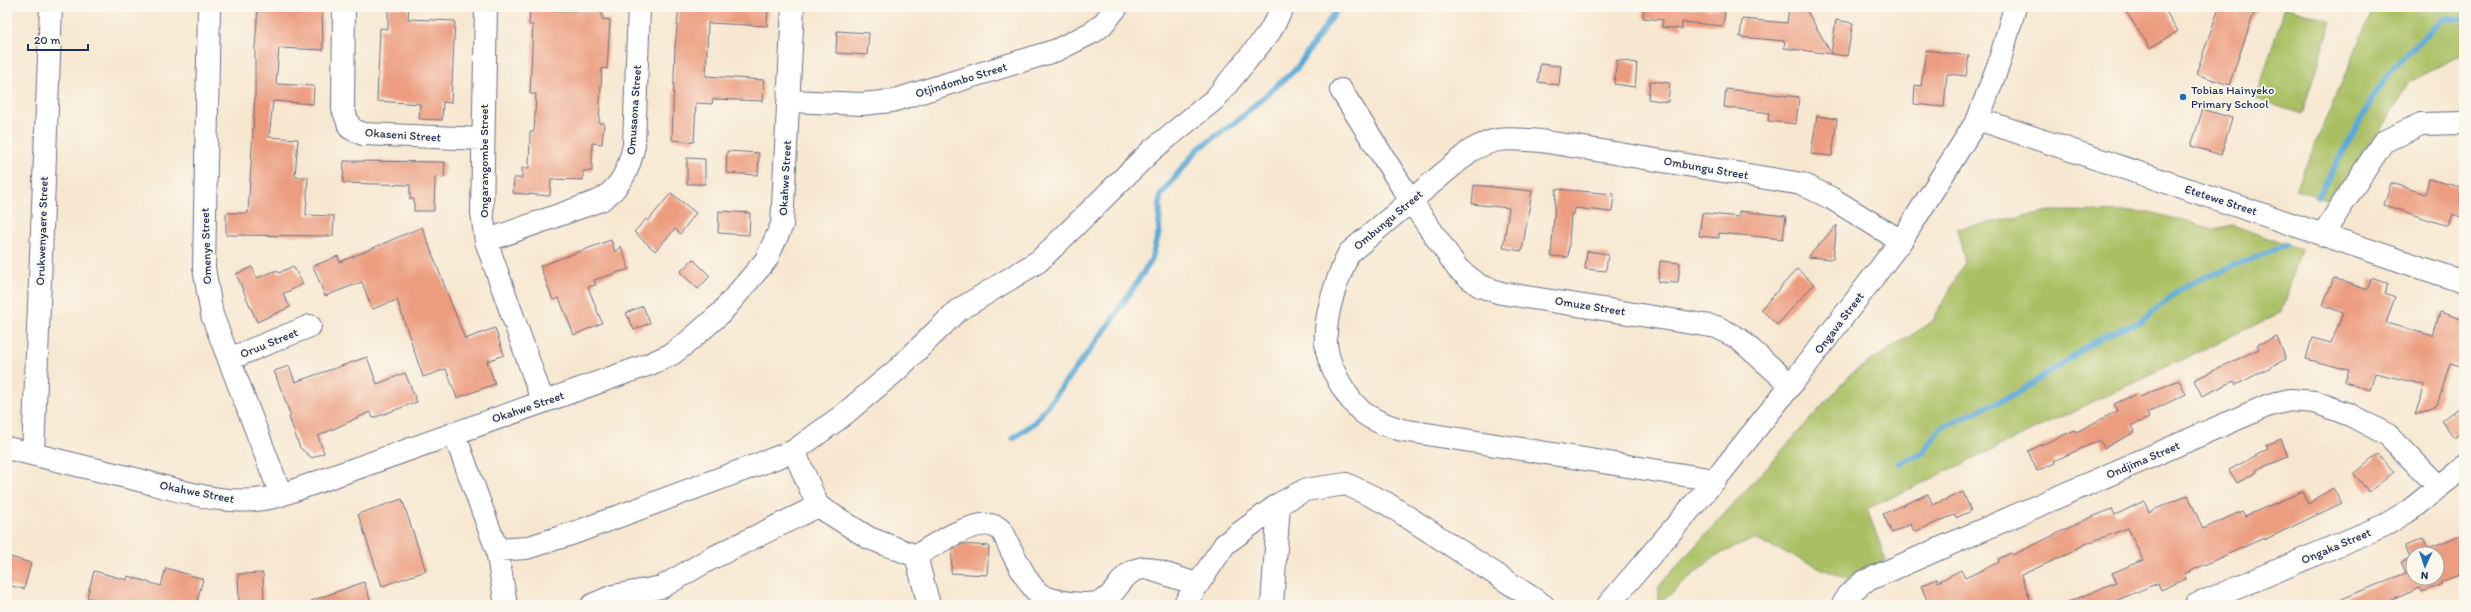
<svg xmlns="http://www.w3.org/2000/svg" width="2471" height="612" font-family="Itim,sans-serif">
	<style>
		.green { fill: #aabf64; stroke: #627761 }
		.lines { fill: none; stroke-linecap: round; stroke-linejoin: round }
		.stream { stroke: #5ba9d5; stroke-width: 6 }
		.building { fill: #ec9d80; fill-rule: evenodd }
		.minor-casing { stroke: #686f86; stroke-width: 24 }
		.minor { stroke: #fff; stroke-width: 22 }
		.poi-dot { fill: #1f6fb2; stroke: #fbf7ec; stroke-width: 1.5 }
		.labels { text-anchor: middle; stroke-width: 3.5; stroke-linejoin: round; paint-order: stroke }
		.street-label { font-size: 12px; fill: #1b2f5e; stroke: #fbf7ec }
		.poi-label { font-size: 12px; fill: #1b2f5e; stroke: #fbf7ec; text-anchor: start }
	</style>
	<rect width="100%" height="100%" fill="#fbf7ec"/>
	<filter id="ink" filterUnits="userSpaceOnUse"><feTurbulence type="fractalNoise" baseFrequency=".025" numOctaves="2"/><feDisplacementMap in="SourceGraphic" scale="8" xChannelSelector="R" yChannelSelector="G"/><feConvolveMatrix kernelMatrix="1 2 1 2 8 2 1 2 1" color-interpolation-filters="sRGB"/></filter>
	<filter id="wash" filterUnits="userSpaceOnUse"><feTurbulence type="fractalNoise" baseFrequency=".012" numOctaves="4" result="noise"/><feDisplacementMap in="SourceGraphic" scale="16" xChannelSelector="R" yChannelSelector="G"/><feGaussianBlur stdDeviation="0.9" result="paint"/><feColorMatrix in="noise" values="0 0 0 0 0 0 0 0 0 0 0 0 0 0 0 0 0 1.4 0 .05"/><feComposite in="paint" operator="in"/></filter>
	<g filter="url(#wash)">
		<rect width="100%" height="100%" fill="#f7e7d0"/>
		<path class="green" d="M2285,7L2331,21L2302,114L2256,99Z
			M2374,7H2464V54L2410,81L2337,204L2296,189Z
			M2050,211L2150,212L2214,229L2233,225L2286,245L2301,248L2282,312L1867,509L1886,560L1848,580L1754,539L1715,556L1658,605L1659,586L1852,373L1932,322L1965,262L1957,229Z"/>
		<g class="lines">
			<path class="stream" d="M2318,197L2383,80L2412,48L2442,20L2464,18
				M1013,438L1035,422L1062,387L1108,326L1151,261L1159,232L1160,196L1197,150L1237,121L1297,68L1339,7
				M1900,463L1923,453L1940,428L2018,393L2103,336L2140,322L2188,284L2286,245"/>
		</g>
		<g id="blocks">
			<path class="building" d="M258,7H322L323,50L279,48L276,84L314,86L313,104L273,101L269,137L298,139L295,177H308L306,215L334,216L333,236L226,235V213H248L255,97V48Z
				M679,7H768L767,26L708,23L706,76L764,80L763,101L713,99L712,104L696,103L694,142L672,140L675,46Z
				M1644,7L1725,9L1723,26L1682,22V29L1662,27L1663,20L1643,18Z
				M2123,7H2163L2178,31L2150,48Z
				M2219,7H2256L2229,85L2196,74Z
				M388,8H409L408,19L455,21L451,103L443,102L442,120L419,119L420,104L377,101L380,28L388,29Z
				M1789,8L1807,11L1831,53L1836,20L1853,23L1847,56L1784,48L1785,41L1740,37L1742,19L1787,23Z
				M530,9L602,12V19L610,20L607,69L602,68L599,123H604L602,144L592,143V171H583V180L551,179L550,196L513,193L514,178H522V168H529L530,132H534L536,94H530L533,25H529Z
				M837,31L869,33L867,55L836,53Z
				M1926,50L1969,56L1966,76L1947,74L1944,107L1914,104L1915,85L1921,86Z
				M1617,60L1637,63L1635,87L1614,84Z
				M1540,64L1561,66L1559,85L1538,82Z
				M1650,81L1670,83L1668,102L1648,99Z
				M1726,89L1799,97L1796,124L1768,121L1769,113L1724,107Z
				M2203,109L2232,118L2221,155L2191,146Z
				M1817,116L1837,119L1832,156L1811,154Z
				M727,151L759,153L758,175L726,173Z
				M687,158L705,159V184H687Z
				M344,161L445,162L444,178L435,177L434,211H414V199H410V185L343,183Z
				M2429,179L2464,188V218L2452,214L2448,226L2384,205L2391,183L2425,194Z
				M1474,185L1532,191L1522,251L1503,248L1509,208L1472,204Z
				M1556,189L1614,194L1612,212L1575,208L1574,214H1571L1568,257L1551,256Z
				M671,193L696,213L680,234L675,229L655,251L634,232L646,219L648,221Z
				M719,211L750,213L749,235L718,233Z
				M1739,211L1786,216L1783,239L1719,233V238L1699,236L1702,213L1739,217Z
				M1837,225L1833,259L1808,257Z
				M422,227L465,339L495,328L504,355L487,361L495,384L457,398L446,369L423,377L397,300L372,309L362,282L325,296L313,266L338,256L340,262Z
				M611,240L615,252L621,246L629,269L594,280L596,285L588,287L602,323L574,335L559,298L553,300L540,266Z
				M1587,251L1608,254L1606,271L1585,269Z
				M693,259L710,276L698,289L680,272Z
				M1660,261L1680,263L1678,283L1658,282Z
				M293,266L303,284L283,294L290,307L257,322L236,274L252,267L257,278L277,270L279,273Z
				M1797,269L1814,284L1777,325L1761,309Z
				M2334,278L2367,290L2371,278L2388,284L2385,293L2395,297L2386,323L2433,336L2440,312L2464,320V367L2450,363L2437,406L2415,415L2425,385L2375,373L2370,390L2345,382L2349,370L2306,359L2312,338L2331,343L2343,313L2323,305Z
				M643,306L650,323L634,330L626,313Z
				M2277,337L2286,359L2236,385L2234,381L2202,396L2194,380L2259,349L2257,345Z
				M367,357L377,384L405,373L417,402L373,418L370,412L318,436L324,453L312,458L300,448L289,417L291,416L274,371L289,366L295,382Z
				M2179,380L2186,394L2147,413L2149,418L2132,425L2135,432L2104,448L2100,440L2054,461L2055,463L2037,471L2028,451L2075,430L2076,432L2117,411L2114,404L2138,393L2140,397Z
				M2464,403V430L2454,438L2441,421Z
				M2281,439L2288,457L2256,470L2257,472L2237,483L2229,470L2268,449L2266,445Z
				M2378,454L2394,472L2369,492L2354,474Z
				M2333,488L2342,503L2264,540V538L2184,574L2186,579L2161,590L2158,583L2106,605H2062L2116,582L2112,573L2143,560L2128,528L2085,544L2068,554L2021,575L2032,605H1929L1921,586L1937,579L1938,582L1961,570L1965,578L1999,562L1998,559L2011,553L2013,555L2087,519L2112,509L2115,515L2144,501L2149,512L2188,495L2203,529L2242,511L2245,516L2302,492L2308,504Z
				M1963,492L1971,511L1956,518L1954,515L1914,532L1911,524L1892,533L1883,514L1928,494L1933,505Z
				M402,499L426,571L382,586L358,514Z
				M2464,534V573L2441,582L2442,584L2422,592L2420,588L2380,605H2327L2406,573L2401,562L2410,558L2405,546L2423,539L2428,548ZM2413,554H2437V578H2413Z
				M963,544L989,546L987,575L951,573L952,549Z
				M7,556L31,563L24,589L7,585Z
				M166,568L203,579L196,605H115L87,597L94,571L127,580L128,576L161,586Z
				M263,573L264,605H239L238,574Z
				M364,582L372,605H311V601Z"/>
		</g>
	</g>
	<g filter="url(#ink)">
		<use href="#blocks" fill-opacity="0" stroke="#686f86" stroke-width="1"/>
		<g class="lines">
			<g class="minor-casing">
				<path id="minor" d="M209,7L204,268L212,315L281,495
					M344,7L343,109L350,128L363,134L483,139
					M486,7L482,213L486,241L543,402
					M1341,90L1411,201L1458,269L1480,286L1501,293L1717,327L1739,339L1791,385
					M789,101L862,104L892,101L1057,50L1093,32L1102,25L1117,7
					M1978,119L2464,282
					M2323,234L2383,142L2421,124L2464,123
					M486,241L601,200C622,186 629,169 634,145L639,7
					M229,359L310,326
					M454,433L497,550L506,605
					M7,448C50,458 92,469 135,479C182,491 233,510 281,495L650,364L672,354L689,341L721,313L766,260L782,225L793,7
					M794,451L818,506L869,538L916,556L929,605
					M33,454L51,7
					M1715,480L1402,430C1388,426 1373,421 1361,411C1345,396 1328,366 1326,344C1324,314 1337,279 1349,253L1470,151C1499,135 1509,139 1541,141L1802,184L1831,198L1901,241
					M497,550L526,548L574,533L794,451L842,416L898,369L957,311L1039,261L1152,150L1215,99L1269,33L1283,7
					M916,556C932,546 975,518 994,526C1003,529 1005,536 1008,544C1015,557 1029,588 1041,595C1047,599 1062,602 1070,603C1081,604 1097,606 1106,599C1121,588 1123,568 1147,568L1196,584
					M592,605L613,596L662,587L710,559L818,506
					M1184,605L1225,544L1279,504L1305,490L1346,484L1386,503L1543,605
					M1272,605L1279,504
					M1608,605L1715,480L1791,385L1901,241L1978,119L1999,63L2015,7
					M1843,605L1847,596L1863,582L2269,405L2290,400L2315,402L2350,415L2388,435L2439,487
					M2196,605L2385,525L2410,510L2464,467"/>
			</g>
			<use href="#minor" class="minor"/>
		</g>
	</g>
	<circle class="poi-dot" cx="2183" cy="97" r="4"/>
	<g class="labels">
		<g class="street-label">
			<text transform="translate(961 80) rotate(-17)" y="4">Otjindombo Street</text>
			<text transform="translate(634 110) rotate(-86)" y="4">Omusaona Street</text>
			<text transform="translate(403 135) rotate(4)" y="4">Okaseni Street</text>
			<text transform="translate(484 161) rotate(-90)" y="4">Ongarangombe Street</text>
			<text transform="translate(1706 168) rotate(10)" y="4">Ombungu Street</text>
			<text transform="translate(785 178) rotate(-87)" y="4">Okahwe Street</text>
			<text transform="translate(2221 200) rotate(18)" y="4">Etetewe Street</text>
			<text transform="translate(1388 220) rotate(-40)" y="4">Ombungu Street</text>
			<text transform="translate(42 231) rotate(-88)" y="4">Orukwenyaere Street</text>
			<text transform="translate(206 246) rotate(-92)" y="4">Omenye Street</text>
			<text transform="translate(1590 306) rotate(9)" y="4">Omuze Street</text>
			<text transform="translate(1839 323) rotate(-53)" y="4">Ongava Street</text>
			<text transform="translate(269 343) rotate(-22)" y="4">Oruu Street</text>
			<text transform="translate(528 407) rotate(-19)" y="4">Okahwe Street</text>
			<text transform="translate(2143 460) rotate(-23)" y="4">Ondjima Street</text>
			<text transform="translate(197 492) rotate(11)" y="4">Okahwe Street</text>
			<text transform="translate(2336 546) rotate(-23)" y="4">Ongaka Street</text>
		</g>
		<g class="poi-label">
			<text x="2191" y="94">Tobias Hainyeko<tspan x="2191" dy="14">Primary School</tspan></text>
		</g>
	</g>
	<rect width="2471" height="612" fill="none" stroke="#fbf7ec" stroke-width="24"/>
	<g transform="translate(2425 566) rotate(183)"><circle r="19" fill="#fbf7ec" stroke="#a1a7b3"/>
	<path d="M0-3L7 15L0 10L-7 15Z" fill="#1f6fb2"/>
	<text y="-6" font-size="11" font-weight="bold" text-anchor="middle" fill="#1b2f5e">N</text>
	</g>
	<path d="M28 44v6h60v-6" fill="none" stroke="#1b2f5e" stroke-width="2"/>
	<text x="34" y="44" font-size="12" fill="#1b2f5e" stroke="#fbf7ec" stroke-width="3" paint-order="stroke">20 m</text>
</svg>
